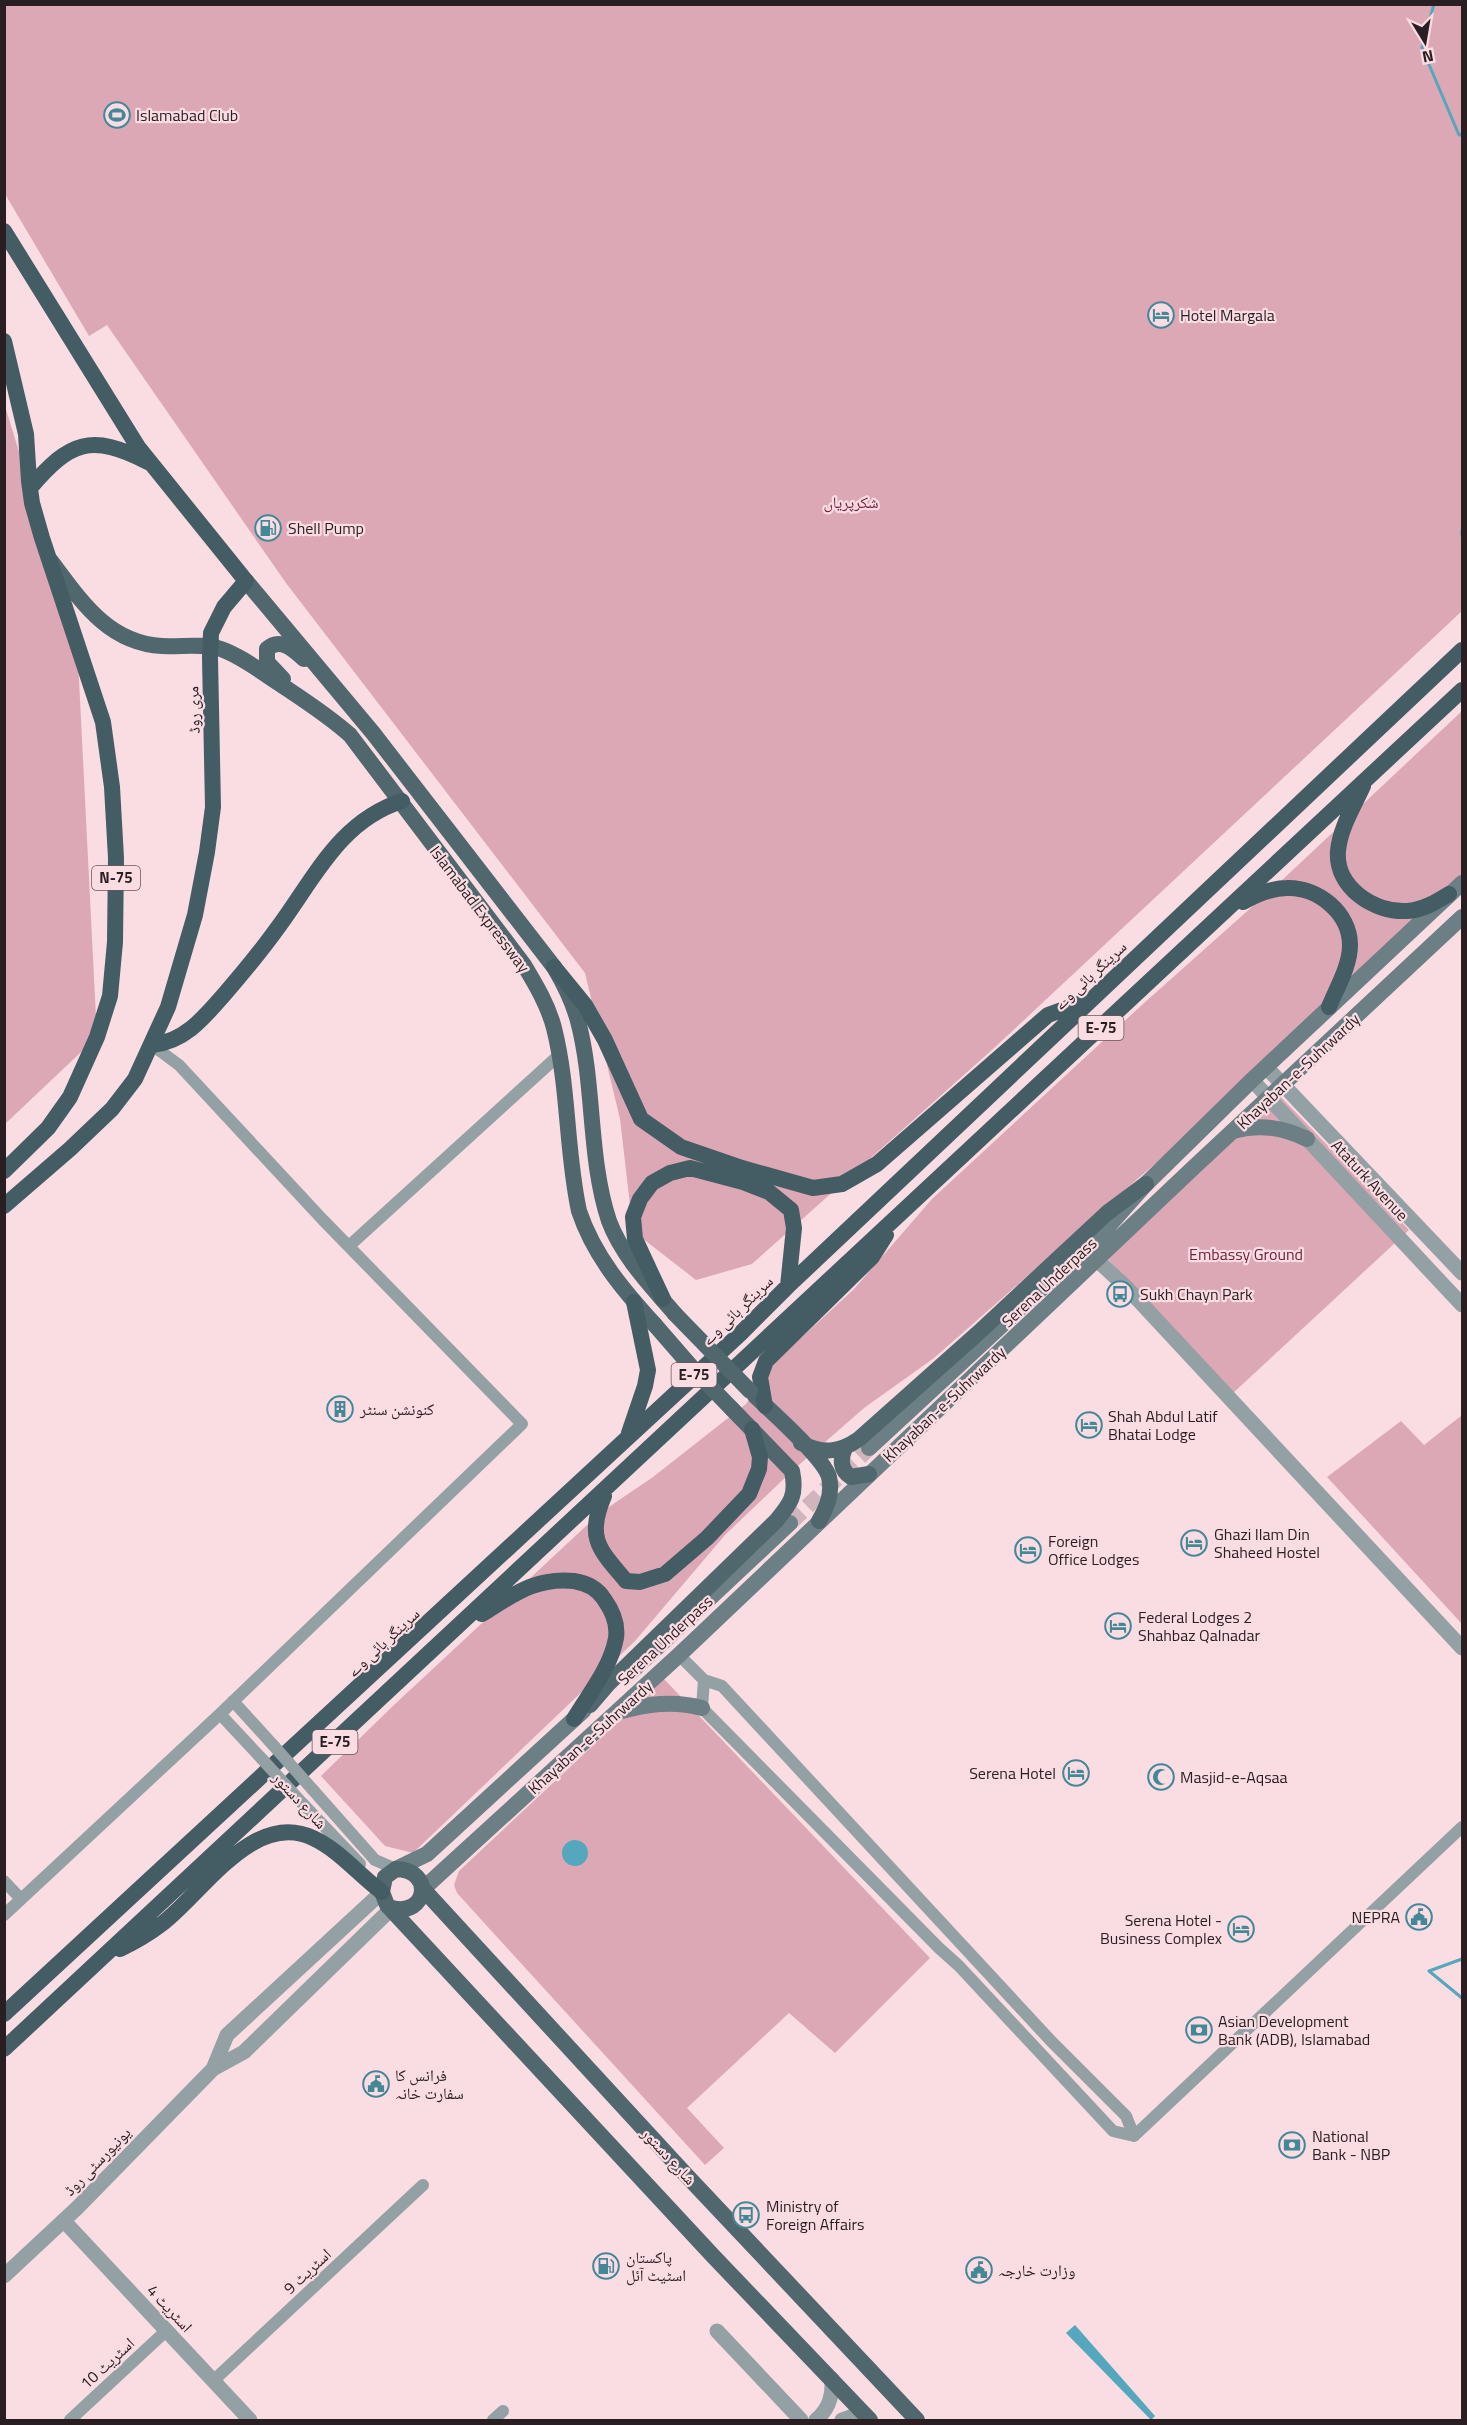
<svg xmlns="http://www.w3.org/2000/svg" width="1467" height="2425" font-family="'Titillium Web','Noto Naskh Arabic',sans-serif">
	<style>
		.green { fill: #dda8b6 }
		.water { fill: #54a7bc }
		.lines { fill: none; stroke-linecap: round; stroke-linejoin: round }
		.stream { stroke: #54a7bc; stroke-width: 3 }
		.secondary-tunnel { stroke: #d0b6bc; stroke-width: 16; stroke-dasharray: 16 8; stroke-linecap: butt }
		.minor { stroke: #93a0a4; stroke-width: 12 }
		.tertiary { stroke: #93a0a4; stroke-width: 15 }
		.secondary { stroke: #6c7f84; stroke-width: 16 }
		.primary { stroke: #50676d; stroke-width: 16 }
		.trunk { stroke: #445c63; stroke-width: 16 }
		.minor-bridge { stroke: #93a0a4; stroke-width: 12 }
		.primary-bridge { stroke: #50676d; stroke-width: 16 }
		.labels { text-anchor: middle; stroke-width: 4.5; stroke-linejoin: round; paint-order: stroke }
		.shield { fill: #fadce3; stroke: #68575b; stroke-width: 1.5 }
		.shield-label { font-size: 15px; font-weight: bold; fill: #291e21 }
		.poi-label { font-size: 16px; fill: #291e21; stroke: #fadce3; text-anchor: start }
		.park-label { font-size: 16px; fill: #71213e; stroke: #fadce3 }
		.street-label { font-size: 16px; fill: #291e21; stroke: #fadce3 }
	</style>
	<rect width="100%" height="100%" fill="#fadce3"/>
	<path class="green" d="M4,5H1462V611L993,1049L752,1264L696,1280L633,1231L620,1119L585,973L286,583L107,325L89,336L5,194Z
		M4,403L77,640L97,1037L5,1124Z
		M1462,711V875L1166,1154L934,1358L864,1408L792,1471L725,1535L635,1641L413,1853L385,1846L321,1776L394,1705L600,1513L653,1477L746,1404L776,1361L854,1289L932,1199L1143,1004L1280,882Z
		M1281,1097L1409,1230L1232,1394L1106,1257Z
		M1462,1415V1624L1327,1477L1401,1421L1424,1445Z
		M664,1679L930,1958L835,2053L789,2013L687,2108L724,2148L705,2165L457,1893L454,1885L459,1871Z"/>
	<path class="water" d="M562 1853a13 13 0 1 1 26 0a13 13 0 1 1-26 0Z
		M1075,2325L1155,2416L1151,2420L1066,2333Z"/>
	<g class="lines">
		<path class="stream" d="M1434,4L1422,48L1459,135L1462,134
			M1462,530V536
			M1462,1959L1429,1971L1462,1998"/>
		<path class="secondary-tunnel" d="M790,1523L869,1448"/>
		<path class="minor" d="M349,1246L558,1056
			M679,1655L704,1680L722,1686L1051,2041L1126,2116L1134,2136
			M704,1680L702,1708L939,1948L959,1966L1113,2131L1134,2136
			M233,1701L273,1745
			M220,1714L262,1759
			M313,1790L375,1860L396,1869
			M302,1803L360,1864
			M4,1881L21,1899
			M4,1915L220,1714L522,1424L323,1220L179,1065L152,1045
			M1134,2136L1462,1827
			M213,2381L423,2185
			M70,2420L167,2330
			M493,2420L503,2411"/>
		<path class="tertiary" d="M1266,1067L1462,1273
			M1252,1080L1462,1305
			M1097,1260L1127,1288L1462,1648
			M213,2069L227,2035L382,1892
			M64,2221L250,2420
			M4,2276L77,2208L213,2069L244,2052L392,1908
			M717,2331L801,2420
			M816,2420C829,2409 833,2396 832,2379
			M842,2420L853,2416L869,2420"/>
		<path class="secondary" d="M1233,1131C1260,1124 1282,1127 1307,1139
			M869,1448L1106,1229L1146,1184L1252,1080L1462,883
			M630,1673L790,1523
			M618,1712C647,1704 673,1700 702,1708
			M396,1869L427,1854L584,1710
			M423,1889L679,1655L1192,1169L1462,917"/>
		<path class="primary" d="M51,561C81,601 108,643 162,646C181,647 203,643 221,649C243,657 261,672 280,684C304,700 329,716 350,735L524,965C536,985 548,1005 554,1028C569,1088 566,1151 579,1211C594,1256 624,1291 655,1325
			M246,581L373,733L554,967C564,984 573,1002 578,1021C595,1085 588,1158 609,1221C622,1256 651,1286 675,1314
			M283,679L267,662V649C280,637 293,649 304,659
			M755,1396C771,1411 824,1458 829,1477C833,1493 827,1508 819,1521
			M801,1443C822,1454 839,1453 859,1439L977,1334L1107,1213L1146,1184
			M845,1448C840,1459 840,1470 851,1477L869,1474
			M590,1705L608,1684L776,1521C791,1503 797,1495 792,1471L732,1409
			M423,1889L687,2176L917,2420
			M392,1908C427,1917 435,1870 396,1869L385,1877L382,1892L387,1905L714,2257L870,2420"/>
		<path class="trunk" d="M4,231L138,447L246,581L224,607L211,633L210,658L213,807L207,852L195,915L168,1007L135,1079L112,1109L70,1149L4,1206
			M4,341L26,434L29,481L32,503L42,538L103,722L112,787L116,858L115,942L110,996L97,1037L70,1097L48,1128L4,1171
			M30,488C70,441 91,433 148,462
			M1363,786C1354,806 1340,828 1338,851C1335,887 1374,913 1407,911C1423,910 1436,902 1449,894
			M1243,902C1257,894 1272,888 1287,888C1318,887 1350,913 1350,945C1350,966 1337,987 1329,1007
			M554,967L585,1005L605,1040L641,1119L681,1147L742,1168L813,1188L842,1184L877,1164L1048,1015L1084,1002
			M152,1045C183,1042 202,1020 222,997C242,974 261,951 279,926C315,877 340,821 402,801
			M663,1299L635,1239L633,1217L640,1199L652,1183L670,1173L690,1168L743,1182L769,1192L791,1210L794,1228L788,1286
			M765,1406L760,1377L766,1361L872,1257L886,1235
			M629,1433L645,1386L648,1370L634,1302
			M604,1496C586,1538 599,1549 626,1581L640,1582L665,1574L707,1538L749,1494L759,1469L760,1457L752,1429
			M482,1614C513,1595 535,1577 574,1581C587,1583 597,1588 604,1599C612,1610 618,1624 616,1638C611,1667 589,1694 574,1719
			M120,1949C135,1942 150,1933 163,1923C204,1891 254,1810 313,1838C339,1850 359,1875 382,1892
			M4,2014L741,1333L788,1286L1462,650
			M4,2049L1462,690"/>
		<path class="minor-bridge" d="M273,1745L313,1790
			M262,1759L302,1803"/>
		<path class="primary-bridge" d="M675,1314L750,1391
			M655,1325L695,1371L732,1409"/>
	</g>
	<defs>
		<g id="stadium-ring" transform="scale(1.35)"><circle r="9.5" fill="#fadce3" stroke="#448797" stroke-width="1.5"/><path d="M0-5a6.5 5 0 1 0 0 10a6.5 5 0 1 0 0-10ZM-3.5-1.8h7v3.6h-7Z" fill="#448797"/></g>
		<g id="hotel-ring" transform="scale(1.35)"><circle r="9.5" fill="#fadce3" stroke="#448797" stroke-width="1.5"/><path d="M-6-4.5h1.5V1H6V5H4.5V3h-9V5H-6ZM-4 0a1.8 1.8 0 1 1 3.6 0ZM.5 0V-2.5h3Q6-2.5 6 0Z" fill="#448797"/></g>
		<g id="fuel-ring" transform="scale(1.35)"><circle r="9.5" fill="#fadce3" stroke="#448797" stroke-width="1.5"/><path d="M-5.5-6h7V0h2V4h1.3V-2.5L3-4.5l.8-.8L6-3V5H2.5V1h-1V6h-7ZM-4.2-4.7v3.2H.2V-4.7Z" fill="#448797"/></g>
		<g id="bus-ring" transform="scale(1.35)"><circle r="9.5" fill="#fadce3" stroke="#448797" stroke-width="1.5"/><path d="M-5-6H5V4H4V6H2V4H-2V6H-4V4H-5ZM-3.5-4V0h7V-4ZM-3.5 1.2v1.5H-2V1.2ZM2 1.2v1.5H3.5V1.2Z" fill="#448797"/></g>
		<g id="building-ring" transform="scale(1.35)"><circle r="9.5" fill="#fadce3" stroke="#448797" stroke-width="1.5"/><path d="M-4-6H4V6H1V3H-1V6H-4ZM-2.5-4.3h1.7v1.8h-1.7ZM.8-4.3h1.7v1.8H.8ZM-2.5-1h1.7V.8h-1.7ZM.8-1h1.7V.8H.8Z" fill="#448797"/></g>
		<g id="mosque-ring" transform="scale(1.35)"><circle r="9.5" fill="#fadce3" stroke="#448797" stroke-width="1.5"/><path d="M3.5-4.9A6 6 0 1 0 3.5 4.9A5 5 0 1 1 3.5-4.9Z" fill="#448797"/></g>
		<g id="civic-ring" transform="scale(1.35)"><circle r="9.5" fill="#fadce3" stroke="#448797" stroke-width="1.5"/><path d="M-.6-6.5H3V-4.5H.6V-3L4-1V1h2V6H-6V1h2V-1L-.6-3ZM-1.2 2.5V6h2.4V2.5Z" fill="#448797"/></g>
		<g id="bank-ring" transform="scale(1.35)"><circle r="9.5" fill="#fadce3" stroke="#448797" stroke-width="1.5"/><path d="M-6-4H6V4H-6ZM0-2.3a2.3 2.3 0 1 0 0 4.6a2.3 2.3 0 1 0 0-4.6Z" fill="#448797"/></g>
	</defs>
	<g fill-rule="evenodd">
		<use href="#stadium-ring" x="117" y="115"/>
		<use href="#hotel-ring" x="1161" y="315"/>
		<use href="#fuel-ring" x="268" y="528"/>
		<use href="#bus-ring" x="1120" y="1294"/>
		<use href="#building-ring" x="340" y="1409"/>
		<use href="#hotel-ring" x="1089" y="1425"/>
		<use href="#hotel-ring" x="1194" y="1543"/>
		<use href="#hotel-ring" x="1028" y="1550"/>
		<use href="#hotel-ring" x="1118" y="1626"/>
		<use href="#hotel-ring" x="1076" y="1773"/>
		<use href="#mosque-ring" x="1161" y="1777"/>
		<use href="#civic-ring" x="1419" y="1917"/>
		<use href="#hotel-ring" x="1241" y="1929"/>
		<use href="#bank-ring" x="1199" y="2030"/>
		<use href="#civic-ring" x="376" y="2084"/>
		<use href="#bank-ring" x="1292" y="2145"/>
		<use href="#bus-ring" x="746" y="2215"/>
		<use href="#fuel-ring" x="606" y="2266"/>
		<use href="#civic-ring" x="979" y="2270"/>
	</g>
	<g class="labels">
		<g class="shield">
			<rect x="92" y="866" width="48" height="24" rx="4.5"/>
			<rect x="1078.5" y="1016" width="45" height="24" rx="4.5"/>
			<rect x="671.5" y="1363" width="45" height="24" rx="4.5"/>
			<rect x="312.5" y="1730" width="45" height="24" rx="4.5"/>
		</g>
		<g class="shield-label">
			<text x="116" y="883">N-75</text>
			<text x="1101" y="1033">E-75</text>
			<text x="694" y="1380">E-75</text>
			<text x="335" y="1747">E-75</text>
		</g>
		<g class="poi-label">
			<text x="136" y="121">Islamabad Club</text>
			<text x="1180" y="321">Hotel Margala</text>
			<text x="288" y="534">Shell Pump</text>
			<text x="1140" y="1300">Sukh Chayn Park</text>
			<text x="360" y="1415">کنونشن سنٹر</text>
			<text x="1108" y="1422">Shah Abdul Latif<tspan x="1108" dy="18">Bhatai Lodge</tspan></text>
			<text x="1214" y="1540">Ghazi Ilam Din<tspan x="1214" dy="18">Shaheed Hostel</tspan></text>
			<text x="1048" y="1547">Foreign<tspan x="1048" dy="18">Office Lodges</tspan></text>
			<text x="1138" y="1623">Federal Lodges 2<tspan x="1138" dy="18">Shahbaz Qalnadar</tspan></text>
			<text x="1056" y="1779" text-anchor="end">Serena Hotel</text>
			<text x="1180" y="1783">Masjid-e-Aqsaa</text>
			<text x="1400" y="1923" text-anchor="end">NEPRA</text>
			<text x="1222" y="1926" text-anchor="end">Serena Hotel -<tspan x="1222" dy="18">Business Complex</tspan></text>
			<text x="1218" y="2027">Asian Development<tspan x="1218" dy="18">Bank (ADB), Islamabad</tspan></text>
			<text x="395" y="2081">فرانس کا<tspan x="395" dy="18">سفارت خانہ</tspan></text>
			<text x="1312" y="2142">National<tspan x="1312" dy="18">Bank - NBP</tspan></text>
			<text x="766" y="2212">Ministry of<tspan x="766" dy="18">Foreign Affairs</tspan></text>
			<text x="626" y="2263">پاکستان<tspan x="626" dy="18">اسٹیٹ آئل</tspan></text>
			<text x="998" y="2276">وزارت خارجہ</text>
		</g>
		<g class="park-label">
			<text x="851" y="508">شکرپریاں</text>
			<text x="1246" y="1260">Embassy Ground</text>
		</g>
		<g class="street-label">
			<text transform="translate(193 710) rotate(-92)" y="6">مری روڈ</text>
			<text transform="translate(480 909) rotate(53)" y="6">Islamabad Expressway</text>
			<text transform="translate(1090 975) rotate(-43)" y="6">سرینگر ہائی وے</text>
			<text transform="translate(1298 1071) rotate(-43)" y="6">Khayaban-e-Suhrwardy</text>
			<text transform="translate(1370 1180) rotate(47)" y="6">Ataturk Avenue</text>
			<text transform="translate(1049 1282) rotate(-43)" y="6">Serena Underpass</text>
			<text transform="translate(737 1310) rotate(-44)" y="6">سرینگر ہائی وے</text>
			<text transform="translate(944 1404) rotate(-43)" y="6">Khayaban-e-Suhrwardy</text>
			<text transform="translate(665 1640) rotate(-43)" y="6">Serena Underpass</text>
			<text transform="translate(383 1642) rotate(-43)" y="6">سرینگر ہائی وے</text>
			<text transform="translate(590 1737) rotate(-42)" y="6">Khayaban-e-Suhrwardy</text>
			<text transform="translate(300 1800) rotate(47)" y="6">شارع دستور</text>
			<text transform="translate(669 2156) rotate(47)" y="6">شارع دستور</text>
			<text transform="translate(97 2161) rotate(-46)" y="6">یونیورسٹی روڈ</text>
			<text transform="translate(307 2271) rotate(-43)" y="6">اسٹریٹ 9</text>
			<text transform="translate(170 2308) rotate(47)" y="6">اسٹریٹ 4</text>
			<text transform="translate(107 2363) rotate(-43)" y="6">اسٹریٹ 10</text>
		</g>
	</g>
	<rect width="1467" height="2425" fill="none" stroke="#291e21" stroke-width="12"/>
	<g transform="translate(1425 42) rotate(169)" stroke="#fadce3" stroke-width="4.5" paint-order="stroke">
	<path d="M0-4.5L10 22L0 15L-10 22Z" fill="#291e21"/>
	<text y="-9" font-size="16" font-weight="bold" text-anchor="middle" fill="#291e21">N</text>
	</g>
</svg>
